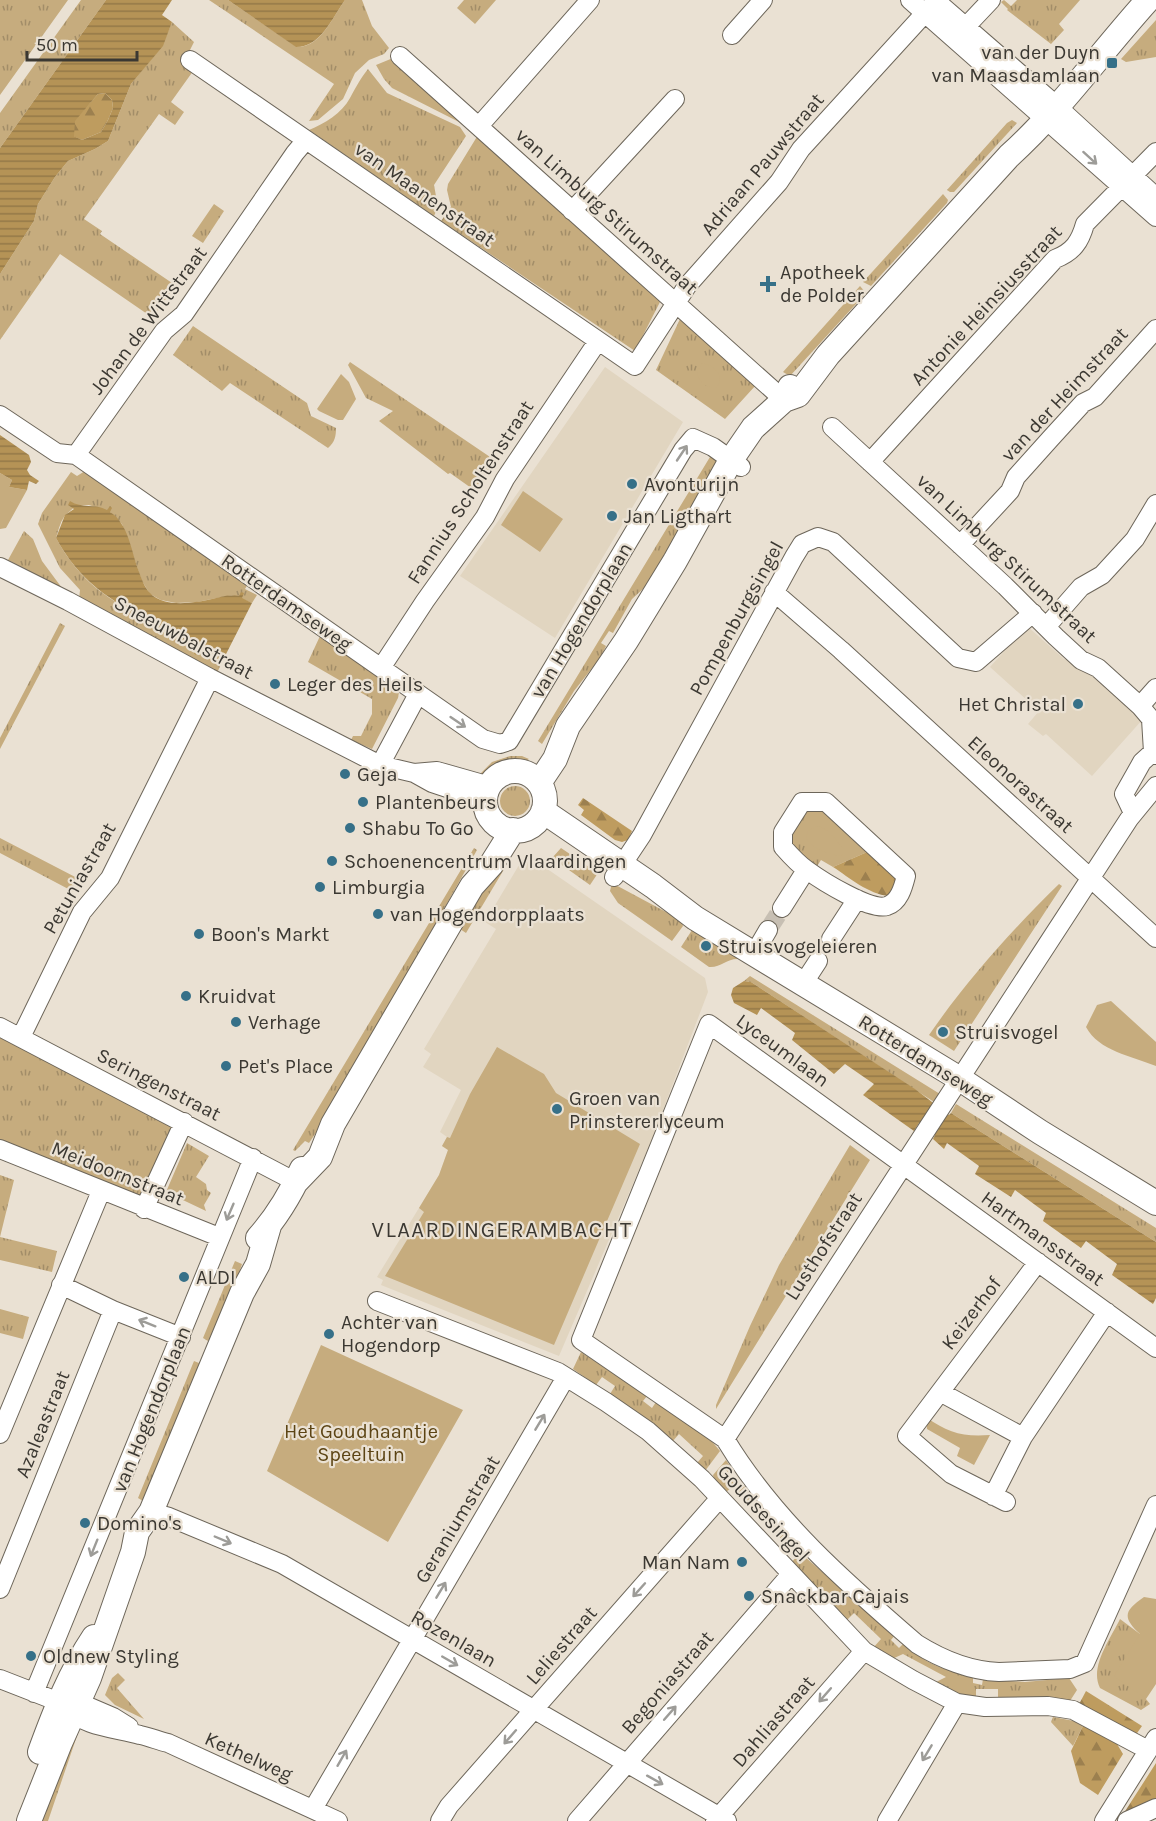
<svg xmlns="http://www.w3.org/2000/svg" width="1156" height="1821" font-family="Karla,sans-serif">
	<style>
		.built { fill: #e1d5c0 }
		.grass { fill: url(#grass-tufts) }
		.forest { fill: url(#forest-firs) }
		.green { fill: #c6ac7e }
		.water { fill: url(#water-rules); fill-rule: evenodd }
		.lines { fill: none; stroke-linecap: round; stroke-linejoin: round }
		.street-tunnel { stroke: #c7bfb3; stroke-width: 18; stroke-dasharray: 18 9; stroke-linecap: butt }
		.street-casing { stroke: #6d665a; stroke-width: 20 }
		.secondary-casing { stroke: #6d665a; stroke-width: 26 }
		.street { stroke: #fff; stroke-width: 18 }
		.secondary { stroke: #fff; stroke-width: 24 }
		.oneway { stroke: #9d9c98 }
		.poi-dot { fill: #367088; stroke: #eae1d3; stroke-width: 2 }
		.labels { text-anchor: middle; stroke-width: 4.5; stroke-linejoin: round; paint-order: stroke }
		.poi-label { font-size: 20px; fill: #3b3832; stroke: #eae1d3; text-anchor: start }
		.street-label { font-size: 20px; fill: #3b3832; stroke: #eae1d3 }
		.park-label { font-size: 20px; fill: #5c4414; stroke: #eae1d3 }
		.quarter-label { font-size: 22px; letter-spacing: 1.5px; fill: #3b3832; stroke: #eae1d3 }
	</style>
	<defs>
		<pattern id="grass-tufts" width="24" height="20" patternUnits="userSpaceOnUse" patternTransform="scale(1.5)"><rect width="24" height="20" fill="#c6ac7e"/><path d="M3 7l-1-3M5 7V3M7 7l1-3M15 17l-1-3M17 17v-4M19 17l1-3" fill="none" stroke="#a28d68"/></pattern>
		<pattern id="forest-firs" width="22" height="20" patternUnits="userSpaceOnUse" patternTransform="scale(1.5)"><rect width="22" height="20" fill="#be9c5f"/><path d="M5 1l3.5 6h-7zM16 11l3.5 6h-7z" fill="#9c804f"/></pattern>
		<pattern id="water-rules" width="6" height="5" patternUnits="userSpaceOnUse" patternTransform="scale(1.5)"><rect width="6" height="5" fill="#b59356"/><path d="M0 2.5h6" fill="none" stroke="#947948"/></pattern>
	</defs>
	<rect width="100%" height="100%" fill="#eae1d3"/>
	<path class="built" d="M605,367L683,422L555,638L460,576Z
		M1027,626L1064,659L1087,667L1143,719L1092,776L1046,734L1043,736L1028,724L1039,711L990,667Z
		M530,857L705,978L708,992L648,1149L559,1356L381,1285L383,1280L377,1277L439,1175L448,1150L442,1146L447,1137L440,1132L461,1090L423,1067L431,1054L424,1049L496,929L485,922L522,860Z"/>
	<path class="grass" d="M0,0H68L0,95Z
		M81,0H106L0,148V113Z
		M209,0H228L297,47C321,47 332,18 345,0H362L372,26L389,48L384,54L369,60L355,73L343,99L318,120L309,121L334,84Z
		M464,0H496L475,24L457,8Z
		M1004,0L1011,6L1017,0H1080L1059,24L1064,30L1051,44L1007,10L1008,9L1001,2Z
		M1156,20V57L1126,62L1121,59Z
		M172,22L194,42L186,58L196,67L171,102L184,112L175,125L159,114L84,219L102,231L100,234L175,285L153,318L60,254L0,340V274L34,221L38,204L55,177L68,161L95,149L108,141L131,84L162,46Z
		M393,58L463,124L392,88L384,79L376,65Z
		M368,69L387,93L460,127L466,136L434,185L438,207L434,216L309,130C324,124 342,113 350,98C356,87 360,79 368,69Z
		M1012,120L1017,123L954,192H950L947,190L1007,123Z
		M478,135L660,302L635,351L441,221L451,207L447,190L448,184Z
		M943,194L948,200L947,203L871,286L863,282Z
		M214,204L224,211L203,243L192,236Z
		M860,286L866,293L790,376L783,372Z
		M680,319L756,385L725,419L656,370Z
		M193,326L307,403L311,416L336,428C336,436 335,442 328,448L230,383L222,391L173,355Z
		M350,362L496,461L474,490L450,473L448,474L379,421L393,411L366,398L348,365Z
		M713,452L720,458L656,577L632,599L613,633L609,631L601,643L606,646L600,658L574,691L542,744L538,741Z
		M85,471L249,582L245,589L257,595L252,603L232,595L197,602L176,603L161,600L150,594L142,581L122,524L110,512V507L107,511L89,505H76C72,510 68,512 64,517C60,523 58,531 56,538C80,582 109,601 153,622C163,627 175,630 183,636C188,639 191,645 196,649L193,653L195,654L198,651L210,653L223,660L217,673L79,599L80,590L60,568L38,524L42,513L71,472L77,476Z
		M24,531L33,539L42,561L62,588L8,560Z
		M60,623L65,626L0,749V738Z
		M320,636L399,692L398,698L372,749L351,740L353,736H361L372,714V699L308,662Z
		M510,756H522L529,759C522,765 514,764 505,767C497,769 490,774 481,776L480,774L492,762Z
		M500 801a15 15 0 1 1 30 0a15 15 0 1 1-30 0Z
		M821,809L874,849L833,867L821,860L814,871L802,862L788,838L798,814L809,810Z
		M0,838L81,880L74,892L0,853Z
		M474,848L477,850L328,1115L309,1143L305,1141L295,1151L293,1150Z
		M561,848L598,873L590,885L552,858Z
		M499,862L506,866L466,933L460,929Z
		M612,883L681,920L683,926L672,941L618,903L610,891Z
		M1059,884L1062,886L954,1051L929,1035C967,980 1011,931 1059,884Z
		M692,930L739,959C727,958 721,968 709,967L681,947Z
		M750,976L940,1094L934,1102L751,982L744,981Z
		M0,1035L176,1128L140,1197L0,1141Z
		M956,1104L1156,1228V1242L951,1113Z
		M187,1143L209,1156L196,1177L206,1184L207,1190L211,1193L204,1205L206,1211L166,1192Z
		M850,1145L870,1160L716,1409V1405L750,1326L779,1265Z
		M0,1175L14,1180L0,1237L57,1251L52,1272L0,1260Z
		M235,1261L242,1264L226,1312L208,1341L203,1338Z
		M0,1309L29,1317L23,1339L0,1333Z
		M581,1352L647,1396L643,1401L652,1408L656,1402L710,1439L720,1451L705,1471L697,1463L703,1456L679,1434L672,1442L610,1394L615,1386L602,1377L596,1385L573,1369Z
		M194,1361L199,1363L197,1386L143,1501L138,1498Z
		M726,1460L734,1472L729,1475L738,1489L744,1486L759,1508L805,1557L895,1635L891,1640L899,1648L903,1644C926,1664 944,1670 973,1677V1683L982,1685L983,1679L1025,1682L1069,1678L1077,1690L1068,1704L998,1701V1689H976V1700L956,1695L934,1683L946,1677L903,1654L890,1660L873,1648L881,1639L854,1613L846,1621L791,1563L797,1556L732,1487L725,1493L715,1482L713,1475Z
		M1120,1619L1140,1634L1146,1699L1150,1704L1141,1710L1100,1688C1089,1667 1111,1638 1120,1619Z
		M118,1673L125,1680L117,1688L144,1719L115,1705L105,1695L112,1678Z
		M1053,1717L1074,1721L1083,1726L1073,1746L1051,1722Z
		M79,1730L48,1821H36L76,1731Z"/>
	<path class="forest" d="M105,93L112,100L113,108L108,120L101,132L82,140L73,136L74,121L98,94Z
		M583,798L632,831L628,840L622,842L615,840L581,815L584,810L578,805Z
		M874,849L898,881L889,896C868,894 850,878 833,867Z
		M1086,1691L1142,1726L1135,1736L1077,1708Z
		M1083,1726L1117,1744L1123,1754L1098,1795L1080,1783L1071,1751Z
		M1156,1763V1806L1122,1816Z"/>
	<path class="green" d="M702,363C713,365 726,375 717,387C706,389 699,383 697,372Z
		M341,374L349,382L356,399L343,420H338L319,411L317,409Z
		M0,473L12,480L9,487L27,490L6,528L0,529Z
		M523,491L563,519L540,552L501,525Z
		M817,826C828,828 837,841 844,850V853L841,856C827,854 814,850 806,838L808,831Z
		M1111,1001L1156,1042V1066C1131,1056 1099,1051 1086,1027L1097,1005Z
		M497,1047L544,1074L556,1093L640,1144L554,1345L385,1276L424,1212L419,1208L439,1175L448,1150L442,1146L447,1137L450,1138L470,1094Z
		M321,1345L463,1410L388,1542L267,1471Z
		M926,1417C948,1433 963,1437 990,1435L974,1465L957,1456L960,1448L927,1429Z
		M1144,1597L1156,1599V1684L1146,1699L1114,1676L1140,1634C1122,1617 1124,1611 1144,1597Z"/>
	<path class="water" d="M106,0H172L162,15L172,22L163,46L131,84L108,141L95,149L68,161L55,177L38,204L34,221L0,274V148ZM105,93L112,100L113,108L108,120L101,132L82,140L74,136L75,121L98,94Z
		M228,0H345C332,18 321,47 296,47Z
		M0,435L29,455L31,462L27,470L30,475L39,481L36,484L29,481L27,490L9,487L12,480L0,473Z
		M70,501C82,509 95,503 107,510L110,506L112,508L110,512C128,523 131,550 138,569C141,577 144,587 150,593C164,608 194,603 212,599C221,597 230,594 239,596L241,592L244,593L242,598L252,603L223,660L210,653L198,651L196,655L193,653L196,649C191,645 188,639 183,636C174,630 163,627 153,622C109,600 80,582 56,538L65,515L74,509L68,505Z
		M744,981L751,982L915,1089L949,1115L951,1113L1156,1242V1298L1153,1304L1112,1275L1117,1264L1086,1241L1081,1248L1043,1221L1046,1213L1015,1190L1011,1197L975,1174L979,1166L947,1143L944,1149L933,1139L935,1135L919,1123L914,1131L863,1095L874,1084L845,1064L834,1074L792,1040L795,1033L761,1008L757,1015L734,1003L731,995L733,988Z"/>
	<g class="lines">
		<path class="street-tunnel" d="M768,930L782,908"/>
		<g class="street-casing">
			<path id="street" d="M910,0L1156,217
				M935,0L1049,99L1156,197
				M732,35L763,0
				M957,36L991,0
				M400,56L784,400
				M190,60L635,366L687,286L779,182L801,149L936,1
				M479,126L590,0
				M572,211L675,99
				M0,415L57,453L76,455L483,739L500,744L509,741L683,450L693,438L713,447L741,467
				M832,427L1005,586L1056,637L1081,660L1098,668L1140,706L1151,719L1153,752L1156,755
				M76,455L164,331L184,314L295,153L306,140
				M870,462L1055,259C1073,252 1080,242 1085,224L1156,152
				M960,545L1010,491L1016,477L1051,438L1083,403L1095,397L1156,329
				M0,567L68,601L210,678L380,765L414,773L432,783L486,801
				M774,592L841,650L1156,938
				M1046,627L1081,587L1102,575L1135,539L1156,504
				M381,668L425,601L485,517L505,479L598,341
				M1140,706L1156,688
				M380,765L418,694
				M414,773L437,771L490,786
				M802,802H826L906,876C903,888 899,902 887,906C870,911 822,881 807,870C798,864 790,855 783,847V832Z
				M1133,813L1124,794L1142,762L1153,752
				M614,877L642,835L794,557L802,544L818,537L833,542L958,658L976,662L1033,613
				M782,908L806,870
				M831,939L857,899
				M754,954L768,930
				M803,984L818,961
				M0,1027L296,1182
				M21,1037L82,912L110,878L210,678
				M0,1149L219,1237
				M144,1209L184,1122
				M377,1301L558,1372L606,1402L648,1431L702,1479L864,1651L913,1680L957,1703L985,1707L1048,1706L1073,1710L1148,1750
				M113,1310L181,1337
				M1156,1348L709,1024L581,1340L725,1439C774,1520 846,1583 917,1644C941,1659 971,1671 999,1672L1070,1669L1085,1663L1156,1505
				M940,1392L1023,1437
				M0,1434L101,1191
				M725,1439L1129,819L1156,786
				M993,1496L1023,1437L1107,1312
				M1006,1502L951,1474L907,1436L1038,1262
				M151,1512L169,1517L282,1564L727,1821
				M0,1589L113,1310L61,1285
				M0,1679L59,1702H78L113,1717L129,1727
				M34,1693L253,1158
				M64,1707C84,1727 115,1728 140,1735C150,1737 159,1741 168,1743L338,1821
				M313,1809L566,1377
				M440,1821L449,1806L719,1499
				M577,1821L791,1574
				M715,1821L864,1651
				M887,1821L957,1703
				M1104,1821L1156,1738
				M1127,1821L1156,1808"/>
		</g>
		<g class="secondary-casing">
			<path id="secondary" d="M784,400L798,395L828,355L1009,156C1061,109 1101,52 1148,0
				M485 801a30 30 0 1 1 60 0a30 30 0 1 1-60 0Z
				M539,783L555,759L568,726L626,641L675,561L731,460L753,428L784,400L790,387
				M543,811L653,886L695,918L960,1079L1040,1132L1156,1203
				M296,1182L320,1157L333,1124L472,886L491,865L513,830
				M258,1238C276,1218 291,1193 302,1169
				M40,1752C55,1711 70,1673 94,1637
				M29,1821L60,1743L89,1678L133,1552L137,1532L151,1512L242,1293L258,1264L269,1226"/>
		</g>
		<use href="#street" class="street"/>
		<use href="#secondary" class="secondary"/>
	</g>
	<defs><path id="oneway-shaft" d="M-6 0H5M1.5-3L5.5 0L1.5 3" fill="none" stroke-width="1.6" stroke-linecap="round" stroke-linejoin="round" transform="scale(1.5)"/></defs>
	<g class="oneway">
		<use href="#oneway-shaft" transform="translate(1090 158) rotate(42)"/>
		<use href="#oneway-shaft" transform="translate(682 453) rotate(-56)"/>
		<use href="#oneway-shaft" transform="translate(458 722) rotate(34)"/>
		<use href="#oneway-shaft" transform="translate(230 1212) rotate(113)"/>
		<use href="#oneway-shaft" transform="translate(147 1323) rotate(-158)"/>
		<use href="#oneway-shaft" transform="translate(540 1422) rotate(-59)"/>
		<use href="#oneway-shaft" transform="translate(223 1540) rotate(23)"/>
		<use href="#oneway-shaft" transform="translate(94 1548) rotate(112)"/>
		<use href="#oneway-shaft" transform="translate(441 1590) rotate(-59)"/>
		<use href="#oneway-shaft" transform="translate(639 1590) rotate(132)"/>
		<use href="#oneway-shaft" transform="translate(450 1661) rotate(30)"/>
		<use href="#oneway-shaft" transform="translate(825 1695) rotate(131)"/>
		<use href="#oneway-shaft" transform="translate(670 1713) rotate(-49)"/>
		<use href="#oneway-shaft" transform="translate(510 1737) rotate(131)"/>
		<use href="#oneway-shaft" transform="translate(927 1753) rotate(121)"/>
		<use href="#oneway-shaft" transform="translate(342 1758) rotate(-60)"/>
		<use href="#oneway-shaft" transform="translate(655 1780) rotate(29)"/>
	</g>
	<g class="poi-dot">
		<rect x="1106" y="57" width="12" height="12" rx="3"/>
		<path d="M765 275h6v6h6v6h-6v6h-6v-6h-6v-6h6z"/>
		<circle cx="632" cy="484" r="6"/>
		<circle cx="612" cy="516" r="6"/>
		<circle cx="275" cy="684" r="6"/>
		<circle cx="1078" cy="704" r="6"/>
		<circle cx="345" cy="774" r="6"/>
		<circle cx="363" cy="802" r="6"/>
		<circle cx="350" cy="828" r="6"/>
		<circle cx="332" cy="861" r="6"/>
		<circle cx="320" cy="887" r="6"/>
		<circle cx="378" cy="914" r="6"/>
		<circle cx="199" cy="934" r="6"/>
		<circle cx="706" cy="946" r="6"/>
		<circle cx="186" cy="996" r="6"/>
		<circle cx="236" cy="1022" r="6"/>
		<circle cx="943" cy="1032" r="6"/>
		<circle cx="226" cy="1066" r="6"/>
		<circle cx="557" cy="1109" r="6"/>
		<circle cx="184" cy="1277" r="6"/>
		<circle cx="329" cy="1334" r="6"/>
		<circle cx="85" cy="1523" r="6"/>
		<circle cx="742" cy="1562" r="6"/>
		<circle cx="749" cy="1596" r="6"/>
		<circle cx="31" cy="1656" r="6"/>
	</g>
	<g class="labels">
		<g class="poi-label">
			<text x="1100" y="59" text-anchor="end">van der Duyn<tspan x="1100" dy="23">van Maasdamlaan</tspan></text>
			<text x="780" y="279">Apotheek<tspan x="780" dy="23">de Polder</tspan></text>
			<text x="644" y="491">Avonturijn</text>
			<text x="624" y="523">Jan Ligthart</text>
			<text x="287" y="691">Leger des Heils</text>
			<text x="1066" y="711" text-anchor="end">Het Christal</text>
			<text x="357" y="781">Geja</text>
			<text x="375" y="809">Plantenbeurs</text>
			<text x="362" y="835">Shabu To Go</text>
			<text x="344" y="868">Schoenencentrum Vlaardingen</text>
			<text x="332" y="894">Limburgia</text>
			<text x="390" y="921">van Hogendorpplaats</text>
			<text x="211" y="941">Boon's Markt</text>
			<text x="718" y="953">Struisvogeleieren</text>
			<text x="198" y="1003">Kruidvat</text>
			<text x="248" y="1029">Verhage</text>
			<text x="955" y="1039">Struisvogel</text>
			<text x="238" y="1073">Pet's Place</text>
			<text x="569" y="1105">Groen van<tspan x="569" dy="23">Prinstererlyceum</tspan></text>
			<text x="196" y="1284">ALDI</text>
			<text x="341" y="1329">Achter van<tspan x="341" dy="23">Hogendorp</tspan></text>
			<text x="97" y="1530">Domino's</text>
			<text x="730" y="1569" text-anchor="end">Man Nam</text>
			<text x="761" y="1603">Snackbar Cajais</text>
			<text x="43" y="1663">Oldnew Styling</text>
		</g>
		<g class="street-label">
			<text transform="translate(762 164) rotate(-50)" y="7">Adriaan Pauwstraat</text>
			<text transform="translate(425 194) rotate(35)" y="7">van Maanenstraat</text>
			<text transform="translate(607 211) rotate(42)" y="7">van Limburg Stirumstraat</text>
			<text transform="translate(986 305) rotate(-47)" y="7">Antonie Heinsiusstraat</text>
			<text transform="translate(148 320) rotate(-53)" y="7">Johan de Wittstraat</text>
			<text transform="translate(1064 394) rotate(-47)" y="7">van der Heimstraat</text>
			<text transform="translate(470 492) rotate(-57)" y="7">Fannius Scholtenstraat</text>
			<text transform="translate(1007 558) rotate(43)" y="7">van Limburg Stirumstraat</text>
			<text transform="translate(287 602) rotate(35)" y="7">Rotterdamseweg</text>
			<text transform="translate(736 618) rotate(-61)" y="7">Pompenburgsingel</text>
			<text transform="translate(581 620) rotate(-59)" y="7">van Hogendorplaan</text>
			<text transform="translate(184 637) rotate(28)" y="7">Sneeuwbalstraat</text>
			<text transform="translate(1021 784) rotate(42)" y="7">Eleonorastraat</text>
			<text transform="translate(79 878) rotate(-60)" y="7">Petuniastraat</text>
			<text transform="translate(783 1050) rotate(36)" y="7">Lyceumlaan</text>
			<text transform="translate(926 1060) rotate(32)" y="7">Rotterdamseweg</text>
			<text transform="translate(159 1084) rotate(27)" y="7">Seringenstraat</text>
			<text transform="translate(118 1173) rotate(22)" y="7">Meidoornstraat</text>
			<text transform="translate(1043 1238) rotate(36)" y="7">Hartmansstraat</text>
			<text transform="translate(823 1246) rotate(-57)" y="7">Lusthofstraat</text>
			<text transform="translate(971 1313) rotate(-53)" y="7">Keizerhof</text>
			<text transform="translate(151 1409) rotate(-68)" y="7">van Hogendorplaan</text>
			<text transform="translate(42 1424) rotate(-68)" y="7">Azaleastraat</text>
			<text transform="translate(764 1513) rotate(47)" y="7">Goudsesingel</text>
			<text transform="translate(457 1519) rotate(-59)" y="7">Geraniumstraat</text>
			<text transform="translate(454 1638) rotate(30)" y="7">Rozenlaan</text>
			<text transform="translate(561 1645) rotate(-49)" y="7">Leliestraat</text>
			<text transform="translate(667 1682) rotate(-49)" y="7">Begoniastraat</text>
			<text transform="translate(773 1721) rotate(-49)" y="7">Dahliastraat</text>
			<text transform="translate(249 1756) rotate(24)" y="7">Kethelweg</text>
		</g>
		<g class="park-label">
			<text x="361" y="1438">Het Goudhaantje<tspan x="361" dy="23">Speeltuin</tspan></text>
		</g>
		<g class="quarter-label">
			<text x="502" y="1237">VLAARDINGERAMBACHT</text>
		</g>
	</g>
	<path d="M27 51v9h110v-9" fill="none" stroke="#3b3832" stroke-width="3"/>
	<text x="36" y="51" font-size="18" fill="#3b3832" stroke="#eae1d3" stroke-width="4.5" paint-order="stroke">50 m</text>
</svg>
